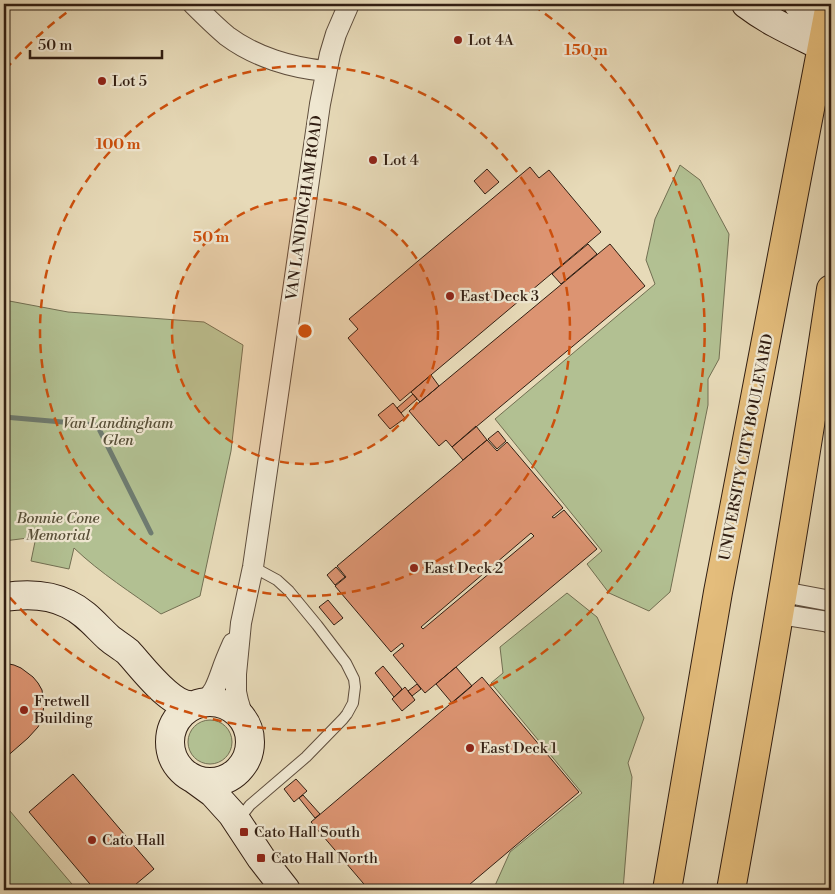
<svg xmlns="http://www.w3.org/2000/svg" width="835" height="894" font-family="'Libre Bodoni',serif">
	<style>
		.green { fill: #b2c092; stroke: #726f52 }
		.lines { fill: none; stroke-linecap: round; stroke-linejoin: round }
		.stream { stroke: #6e7c71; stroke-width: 5 }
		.building { fill: #dc9472; stroke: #311e12; fill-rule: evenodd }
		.lane-casing { stroke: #5e4d3c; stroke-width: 12 }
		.street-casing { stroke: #5e4d3c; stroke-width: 22 }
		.secondary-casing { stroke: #311e12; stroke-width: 30 }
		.primary-casing { stroke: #311e12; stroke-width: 30 }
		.lane { stroke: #efe7d1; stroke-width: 10 }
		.street { stroke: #efe7d1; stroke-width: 20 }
		.secondary { stroke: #efe7d1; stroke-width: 28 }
		.primary { stroke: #e4bd7c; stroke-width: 28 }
		.ring { fill: none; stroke: #cd500d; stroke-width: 2.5; stroke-dasharray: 9 6 }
		.poi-dot { fill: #8f2418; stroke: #efe7d1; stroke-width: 2 }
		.labels { text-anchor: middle; stroke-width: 4.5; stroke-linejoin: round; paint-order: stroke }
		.poi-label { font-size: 15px; fill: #311e12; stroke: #efe7d1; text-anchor: start }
		.street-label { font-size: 15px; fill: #311e12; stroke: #efe7d1 }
		.park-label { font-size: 15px; font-style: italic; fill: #584f38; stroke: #efe7d1 }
		.centre { fill: #cd500d; stroke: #efe7d1; stroke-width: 2.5 }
		.ring-label { font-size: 15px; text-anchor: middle; font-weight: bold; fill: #cd500d; stroke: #efe7d1; stroke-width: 4.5; stroke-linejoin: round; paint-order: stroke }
	</style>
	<rect width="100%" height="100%" fill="#e7dab8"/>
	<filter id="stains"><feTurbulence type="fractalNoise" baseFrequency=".004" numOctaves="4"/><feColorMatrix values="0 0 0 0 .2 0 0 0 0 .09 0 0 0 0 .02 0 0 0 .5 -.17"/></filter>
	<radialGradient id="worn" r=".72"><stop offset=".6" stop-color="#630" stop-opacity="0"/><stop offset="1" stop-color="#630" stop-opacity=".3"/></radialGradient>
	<path class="green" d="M680,165L700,180L729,234L719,359L708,379V405L670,592L649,611L609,593L587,564L602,551L495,419L655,284L646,260L655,219Z
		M4,300L68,312L204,322L243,345L231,451L200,596L161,614C132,593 100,573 74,548L69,569L31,561L36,537L4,541Z
		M567,593L597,617L644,718L628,763L632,777L623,890H493L510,852L582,793L491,683L503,673L500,647Z
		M188 742a22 22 0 1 1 44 0a22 22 0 1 1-44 0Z
		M4,804L77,890H4Z"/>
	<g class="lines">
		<path class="stream" d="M4,417L97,425L151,533"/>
	</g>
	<path class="building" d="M530,167L539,178L549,170L601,232L400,401L348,338L358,329L349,319Z
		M487,169L499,182L485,194L474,181Z
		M588,244L597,254L561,284L552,274Z
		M610,244L645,286L452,447L446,440L439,446L409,411Z
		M431,375L439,386L420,402L411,392Z
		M413,394L417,399L401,413L397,408Z
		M393,403L405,418L390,429L378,415Z
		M476,426L487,440L463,460L452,447Z
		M498,431L506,441L497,449L488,439Z
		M487,440L497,451L507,442L563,508L552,517L554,518L564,510L597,549L425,693L393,655L404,646L402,643L391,652L335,586L346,577L337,566ZM531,533L534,536L423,629L421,627Z
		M336,567L345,577L335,585L327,575Z
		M328,600L343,618L334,625L319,607Z
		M4,663L14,665L21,668L33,677L38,683L42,690L44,706L41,721L38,727L28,738L4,759Z
		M383,666L402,689L394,697L375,673Z
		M456,667L472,686L452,703L436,684Z
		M482,677L579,792L463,890H369L311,822Z
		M417,684L421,689L412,696L408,691Z
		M405,687L415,700L402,711L392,699Z
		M73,774L154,869L129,890H95L29,812Z
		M296,779L307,791L294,802L284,789Z
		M303,795L320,814L315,818L299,798Z"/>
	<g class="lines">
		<g class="lane-casing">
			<path id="lane" d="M241,821L243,814L250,805L306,757L343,719L347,714L353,703L355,687L354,679L346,663L317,625L289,591L277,580L253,567"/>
		</g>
		<g class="street-casing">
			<path id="street" d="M193,4C204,15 215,26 227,36C255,57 292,68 326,71
				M783,592L831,601
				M779,614L829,622L831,624
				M202,704C214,694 217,684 222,670C225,661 229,652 233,643
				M245,724L238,701L236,692V674L241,623L253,567L320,104L330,54L336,34L349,4"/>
		</g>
		<g class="secondary-casing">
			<path id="secondary" d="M746,4C772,24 802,36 831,51
				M798,4L831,20
				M4,597C24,594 49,594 68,604C85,612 96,626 109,638C115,643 122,647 128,652C143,668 172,709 195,705
				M170 742a40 40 0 1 1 80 0a40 40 0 1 1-80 0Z
				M191,777L213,793L232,814L261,858L286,890"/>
		</g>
		<g class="primary-casing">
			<path id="primary" d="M667,890L718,592L830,4
				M731,890C767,690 801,490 831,289"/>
		</g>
		<use href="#lane" class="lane"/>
		<use href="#street" class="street"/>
		<use href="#secondary" class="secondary"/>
		<use href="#primary" class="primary"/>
	</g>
	<circle cx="305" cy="331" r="133" fill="#cd500d" fill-opacity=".12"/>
	<g class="ring">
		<circle cx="305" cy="331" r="133"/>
		<circle cx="305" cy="331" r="265"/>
		<path d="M5 70A398 398 0 0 1 77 5M533 5A398 398 0 1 1 5 592"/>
	</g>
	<g class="poi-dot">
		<circle cx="458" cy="40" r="5"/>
		<circle cx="102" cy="81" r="5"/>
		<circle cx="373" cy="160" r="5"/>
		<circle cx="450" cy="296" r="5"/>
		<circle cx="414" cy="568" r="5"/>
		<circle cx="24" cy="710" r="5"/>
		<circle cx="470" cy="748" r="5"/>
		<rect x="239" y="827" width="10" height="10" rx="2.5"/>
		<circle cx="92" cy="840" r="5"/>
		<rect x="256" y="853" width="10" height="10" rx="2.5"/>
	</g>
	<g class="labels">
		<g class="poi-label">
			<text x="468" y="45">Lot 4A</text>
			<text x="112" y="86">Lot 5</text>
			<text x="383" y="165">Lot 4</text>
			<text x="460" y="301">East Deck 3</text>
			<text x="424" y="573">East Deck 2</text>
			<text x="34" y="706">Fretwell<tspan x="34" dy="17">Building</tspan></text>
			<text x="480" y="753">East Deck 1</text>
			<text x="254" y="837">Cato Hall South</text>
			<text x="102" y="845">Cato Hall</text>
			<text x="271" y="863">Cato Hall North</text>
		</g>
		<g class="street-label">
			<text transform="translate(304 208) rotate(-82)" y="5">VAN LANDINGHAM ROAD</text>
			<text transform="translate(746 447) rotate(-79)" y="5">UNIVERSITY CITY BOULEVARD</text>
		</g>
		<g class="park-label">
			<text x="118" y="428">Van Landingham<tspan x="118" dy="17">Glen</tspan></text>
			<text x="58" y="523">Bonnie Cone<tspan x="58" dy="17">Memorial</tspan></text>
		</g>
	</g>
	<circle cx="305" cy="331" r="8" class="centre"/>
	<g class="ring-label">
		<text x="586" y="55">150 m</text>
		<text x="118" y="149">100 m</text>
		<text x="211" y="242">50 m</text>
	</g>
	<rect width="835" height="894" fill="none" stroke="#e7dab8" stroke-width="20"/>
	<rect x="5" y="5" width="825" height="884" fill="none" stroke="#311e12" stroke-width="2.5"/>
	<rect x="10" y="10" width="815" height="874" fill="none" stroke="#311e12"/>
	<path d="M30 50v8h132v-8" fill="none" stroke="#311e12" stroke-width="2.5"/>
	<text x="38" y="50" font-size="15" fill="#311e12" stroke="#efe7d1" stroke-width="4" paint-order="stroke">50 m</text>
	<rect width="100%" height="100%" filter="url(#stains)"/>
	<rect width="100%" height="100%" fill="url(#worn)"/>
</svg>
